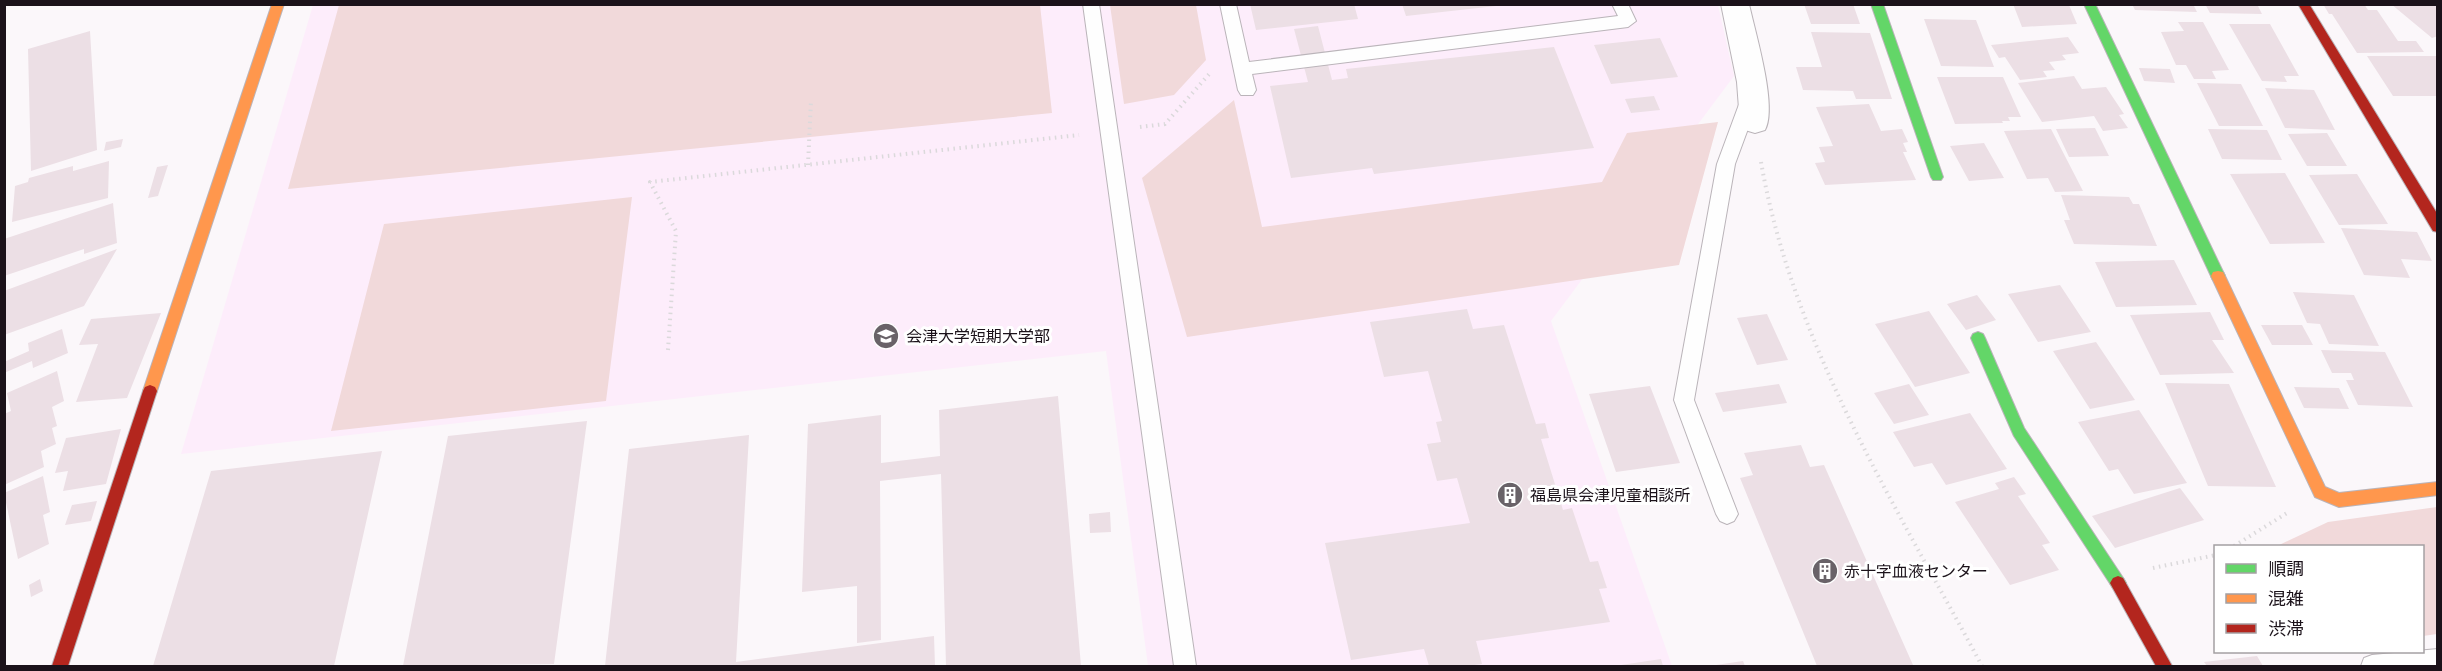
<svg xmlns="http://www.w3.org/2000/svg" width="2442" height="671" font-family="Helvetica,'Noto Sans JP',sans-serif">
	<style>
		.built { fill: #fdedfb }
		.green { fill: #f1d9da }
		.building { fill: #ecdfe5 }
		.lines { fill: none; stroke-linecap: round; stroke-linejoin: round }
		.lane-casing { stroke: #bab4b9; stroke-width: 2 }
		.street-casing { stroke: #bab4b9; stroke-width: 2 }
		.fast-casing { stroke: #bab4b9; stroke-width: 2 }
		.slow-casing { stroke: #bab4b9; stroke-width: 2 }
		.jam-casing { stroke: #bab4b9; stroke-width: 2 }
		.path { stroke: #dbd9db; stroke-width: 4; stroke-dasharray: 1.5 4.5; stroke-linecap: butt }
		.lane { fill: #fefefe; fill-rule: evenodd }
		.street { fill: #fefefe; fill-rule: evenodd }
		.fast { fill: #63d668; fill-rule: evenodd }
		.slow { fill: #ff974d; fill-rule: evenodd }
		.jam { fill: #b3261e; fill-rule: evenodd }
		.labels { text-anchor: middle; stroke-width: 6; stroke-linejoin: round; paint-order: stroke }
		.poi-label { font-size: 16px; fill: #1b121a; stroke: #fff; text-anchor: start }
	</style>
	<rect width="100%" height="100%" fill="#fbf7fa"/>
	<path class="built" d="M313,5H1718L1734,76L1551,321L1672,666H1148L1106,351L181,454Z"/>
	<path class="green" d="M339,5H1040L1052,113L288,189Z
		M1110,5H1196L1206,60L1174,95L1124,104Z
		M1234,100L1262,227L1602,182L1627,133L1718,122L1679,265L1187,337L1142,178Z
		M632,197L606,401L331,431L384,224Z
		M2437,507V634L2423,636L2422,546H2277L2328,522Z"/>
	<path class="building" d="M1250,4H1354L1358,19L1256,30Z
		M1402,4H1496V6L1406,16Z
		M1804,4H1853L1860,24H1811Z
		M2013,4L2069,5L2077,24L2022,27Z
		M2132,4H2193L2197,12L2135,10Z
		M2205,4H2257L2262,14L2210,13Z
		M2323,4H2364L2368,10H2377L2398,41H2416L2424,52L2357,53L2332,14H2329Z
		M2391,4H2438V36L2432,38Z
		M1924,19L1976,20L1994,67L1941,66Z
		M2178,22H2203L2229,70L2212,71L2216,79H2194L2186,65H2176L2161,32L2184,31Z
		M2229,24H2270L2299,76H2284L2287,82L2262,81Z
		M1318,26L1332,80L1348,78L1346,69L1554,47L1594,148L1374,174L1372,168L1291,178L1270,86L1308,82L1294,29Z
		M90,31L97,150L31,171L28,49Z
		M1811,32L1870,33L1892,99H1856L1853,91L1803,90L1796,67H1822Z
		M2068,37L2079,53L2062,55L2066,60L2049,62L2055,70L2043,71L2047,77L2020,80L2005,57L1999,58L1991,45Z
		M1660,38L1678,77L1611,84L1594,45Z
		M2367,56H2438V96H2393Z
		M2139,68L2170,69L2175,83L2144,81Z
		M2074,76L2082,89L2106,87L2124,114L2119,115L2128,128L2103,131L2094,116L2042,122L2018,83Z
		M1937,77H2003L2021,117H2008L2010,121H2002L2003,123L1955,124Z
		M2197,83L2241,84L2263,126H2219Z
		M2265,88L2314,90L2335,130L2285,128Z
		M1654,96L1660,110L1631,113L1625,99Z
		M1869,104L1881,131L1902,129L1908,142L1903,143L1907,152H1903L1916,180L1825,185L1815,163L1825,162L1819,147L1833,146L1816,107Z
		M2095,128L2109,156L2069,157L2056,129Z
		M2051,129L2083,191L2055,192L2048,178L2027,179L2004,131Z
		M2208,129L2267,130L2282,160L2222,159Z
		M2327,133L2347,166H2307L2288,134Z
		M123,139L121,147L104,151L106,142Z
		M1984,143L2004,178L1969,181L1950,146Z
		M109,161L108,198L12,222L15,186L28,182L29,178L73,166V171Z
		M168,165L158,196L148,198L157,167Z
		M2285,173L2325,243L2270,244L2230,174Z
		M2357,174L2388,224L2339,225L2309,175Z
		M2061,195L2129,197L2133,204H2139L2157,246L2074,244L2064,220H2070Z
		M113,203L117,243L84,254V249L4,276V239Z
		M2341,228L2417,232L2432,261L2401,259L2410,278L2364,275Z
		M117,249L84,306L4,335V291Z
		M2174,260L2197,305L2116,307L2095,262Z
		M2060,285L2091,332L2038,342L2008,294Z
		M2293,292L2354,295L2379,346L2329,344L2320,324L2307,323Z
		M1977,295L1996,320L1966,330L1947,304Z
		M1467,309L1473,329L1504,325L1536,424L1545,423L1549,438L1541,439L1563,510L1572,508L1590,562L1598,561L1607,588L1599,589L1610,622L1476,641L1482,664L1467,666H1429L1424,649L1351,660L1325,543L1470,523L1457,478L1437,481L1427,444L1441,442L1436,422L1442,421L1428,371L1384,377L1370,322Z
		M1929,311L1970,373L1915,387L1875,324Z
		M2210,312L2224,340H2212L2234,373L2160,375L2130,315Z
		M161,313L127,398L76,402L98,344L79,345L91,319Z
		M1767,314L1788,360L1757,365L1737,318Z
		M2261,325H2302L2313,345H2272Z
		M62,329L68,353L33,368L32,361L4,373V362L29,351L28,343Z
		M2096,342L2135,400L2090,409L2053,351Z
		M2321,350L2385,352L2413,407L2358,405L2346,380H2354L2351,373H2332Z
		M57,371L64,401L52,407L57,426L52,428L56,444L41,451L44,467L4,485V414L11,411L7,393Z
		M2165,383L2229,384L2276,487L2208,486Z
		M1779,384L1787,403L1723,412L1715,393Z
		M1909,384L1929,415L1894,424L1874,393Z
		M1650,386L1680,463L1616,472L1589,394Z
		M2294,387L2339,388L2349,409L2304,408Z
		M1058,396L1081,666H946L941,474L880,481L881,640L857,643V586L802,592L808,424L881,415V463L940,456L939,410Z
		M2139,410L2187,483L2134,494L2118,469L2109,471L2078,422Z
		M1970,413L2007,469L1946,485L1932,463L1914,467L1893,432Z
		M587,421L554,664L403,666L448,436Z
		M121,429L106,484L63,491L68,471L55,473L66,438Z
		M749,435L736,662L934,636L935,666H605L629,449Z
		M1801,445L1810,467L1824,465L1913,665L1817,666L1740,478L1753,475L1744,453Z
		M382,451L334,666H153L211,471Z
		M43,476L50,512L43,515L49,544L18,559L4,493Z
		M2014,477L2026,494L2018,496L2050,543L2042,545L2059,570L2010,585L1955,502L1999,489L1995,483Z
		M2180,488L2204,520L2115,548L2092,516Z
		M97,501L91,521L65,525L72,505Z
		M1110,512L1111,532L1090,533L1089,514Z
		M40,579L43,591L31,597L29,585Z
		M2257,656L2263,666H2207L2204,662Z
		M1661,659L1663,666L1621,665Z
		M1743,661L1745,666H1716V665Z"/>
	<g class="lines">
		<g class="lane-casing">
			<path id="lane" d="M1083,4H1099L1196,666H1174Z
				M1220,4H1236L1249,62L1618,16L1612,4H1628L1636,21L1628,27L1252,74L1256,90L1253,95H1241L1238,90Z
				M1750,93L1756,94L1759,99L1735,164L1694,400L1738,514L1734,521L1727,524L1720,521L1716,514L1674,400L1717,164L1741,99L1744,94Z
				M2438,649V666H2361L2364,658L2372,655Z"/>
		</g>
		<g class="street-casing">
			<path id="street" d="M1721,4H1749C1755,32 1778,107 1765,130L1755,133L1745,130L1740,122L1737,82Z"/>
		</g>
		<g class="fast-casing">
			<path id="fast" d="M1871,4H1883L1943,177L1941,180H1933L1931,177Z
				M2084,4H2095L2225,276L2223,280H2213L2211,276Z
				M1978,332L1983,334L1985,338L2024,428L2123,578L2126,583L2123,588L2118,590L2113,588L2014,436L1971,338L1973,334Z"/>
		</g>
		<g class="slow-casing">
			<path id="slow" d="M272,4H284L157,391L155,395L150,397L145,395L143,391Z
				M2218,271L2223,272L2225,276L2325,487L2339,493L2438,482V495L2339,507L2315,497L2211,276L2213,272Z"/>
		</g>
		<g class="jam-casing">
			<path id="jam" d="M2298,4H2309L2438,215V232L2433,231Z
				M150,385L155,387L157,391L68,666H52L143,391L145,387Z
				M2118,576L2123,578L2172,666H2156L2110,583L2113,578Z"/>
		</g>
		<path class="path" d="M1140,127L1165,124L1211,72
			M1761,162C1793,345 1895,504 1982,666
			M808,165L811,100
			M668,350L676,231L650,182L1079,135
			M2234,546L2287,513
			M2153,568L2216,555"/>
		<use href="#lane" class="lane"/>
		<use href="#street" class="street"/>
		<use href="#fast" class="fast"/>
		<use href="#slow" class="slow"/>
		<use href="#jam" class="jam"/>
	</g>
	<defs>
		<g id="university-disc" transform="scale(1.35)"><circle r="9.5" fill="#696268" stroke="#fff"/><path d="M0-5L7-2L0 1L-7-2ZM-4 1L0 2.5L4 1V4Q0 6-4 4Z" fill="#fff"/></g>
		<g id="building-disc" transform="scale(1.35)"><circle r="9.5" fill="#696268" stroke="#fff"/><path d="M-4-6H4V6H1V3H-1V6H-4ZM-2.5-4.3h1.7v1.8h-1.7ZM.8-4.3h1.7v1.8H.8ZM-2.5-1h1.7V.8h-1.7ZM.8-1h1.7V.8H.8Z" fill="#fff"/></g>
	</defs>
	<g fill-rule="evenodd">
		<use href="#university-disc" x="886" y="336"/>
		<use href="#building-disc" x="1510" y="495"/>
		<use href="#building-disc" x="1825" y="571"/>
	</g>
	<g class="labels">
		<g class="poi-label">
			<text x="906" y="342">会津大学短期大学部</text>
			<text x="1530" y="501">福島県会津児童相談所</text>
			<text x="1844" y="577">赤十字血液センター</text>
		</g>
	</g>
	<rect width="2442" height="671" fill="none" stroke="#1b121a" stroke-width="12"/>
	<rect x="2214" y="545" width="210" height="108" fill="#ffffff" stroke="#a4a0a3" stroke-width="1.5"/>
	<rect x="2226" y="564" width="30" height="9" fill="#63d668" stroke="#a4a0a3" stroke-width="1.5"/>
	<text x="2268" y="575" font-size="18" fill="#1b121a">順調</text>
	<rect x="2226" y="594" width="30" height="9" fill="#ff974d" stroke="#a4a0a3" stroke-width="1.5"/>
	<text x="2268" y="605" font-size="18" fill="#1b121a">混雑</text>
	<rect x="2226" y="624" width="30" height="9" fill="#b3261e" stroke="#a4a0a3" stroke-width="1.5"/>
	<text x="2268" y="635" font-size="18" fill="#1b121a">渋滞</text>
</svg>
